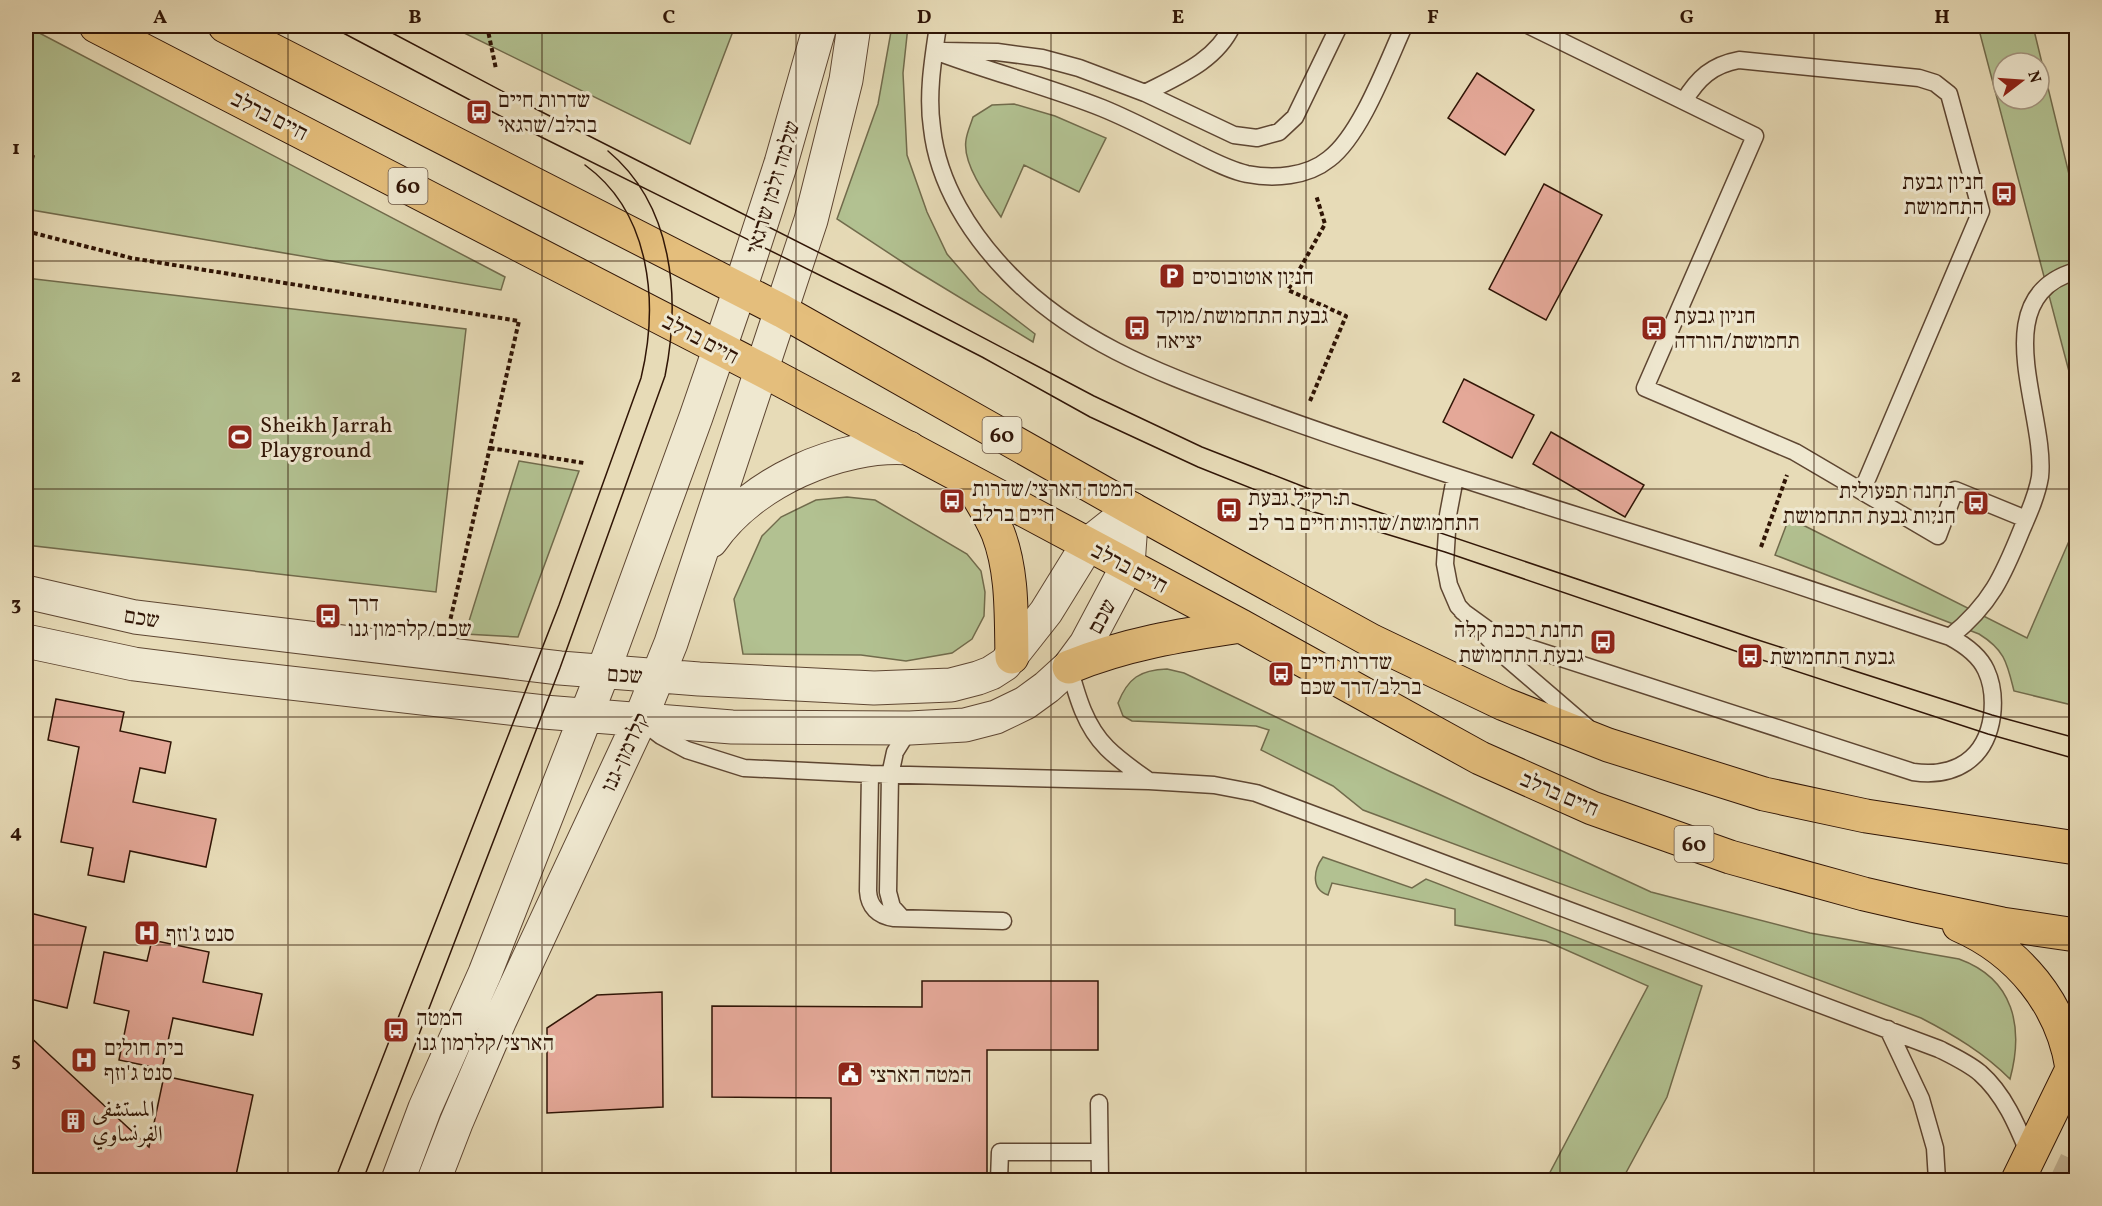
<svg xmlns="http://www.w3.org/2000/svg" width="2102" height="1206" font-family="Vollkorn,Amiri,'Frank Ruhl Libre',serif">
	<style>
		.green { fill: #b2c191; stroke: #716b4c; stroke-width: 1.5; fill-rule: evenodd }
		.building { fill: #e4a898; stroke: #301506; stroke-width: 1.5 }
		.lines { fill: none; stroke-linecap: round; stroke-linejoin: round }
		.secondary-tunnel { stroke: #c2b394; stroke-width: 33; stroke-dasharray: 33 16; stroke-linecap: butt }
		.service-casing { stroke: #5e4632; stroke-width: 19 }
		.tertiary-casing { stroke: #5e4632; stroke-width: 35 }
		.trunk-casing { stroke: #301506; stroke-width: 35 }
		.path { stroke: #301506; stroke-width: 4; stroke-dasharray: 4.5 3; stroke-linecap: butt }
		.service { stroke: #efe8d0; stroke-width: 16 }
		.tertiary { stroke: #efe8d0; stroke-width: 33 }
		.trunk { stroke: #e4be7c; stroke-width: 33 }
		.tram { stroke: #301506; stroke-width: 1.5 }
		.grid { fill: none; stroke: #301506; stroke-width: 1.5; stroke-opacity: 0.55 }
		.labels { text-anchor: middle; stroke-width: 6; stroke-linejoin: round; paint-order: stroke }
		.shield { fill: #efe8d0; stroke: #695443; stroke-width: 1.5 }
		.shield-label { font-size: 21px; font-weight: bold; fill: #301506 }
		.poi-label { font-size: 22px; fill: #301506; stroke: #efe8d0; text-anchor: start }
		.street-label { font-size: 22px; fill: #301506; stroke: #efe8d0 }
		.neatline { fill: none; stroke: #301506; stroke-width: 2 }
		.grid-label { font-size: 20px; text-anchor: middle; font-weight: bold; fill: #301506 }
	</style>
	<rect width="100%" height="100%" fill="#e7dbb7"/>
	<filter id="stains"><feTurbulence type="fractalNoise" baseFrequency=".00333" numOctaves="4"/><feColorMatrix values="0 0 0 0 .2 0 0 0 0 .09 0 0 0 0 .02 0 0 0 .5 -.17"/></filter>
	<radialGradient id="worn" r=".72"><stop offset=".6" stop-color="#630" stop-opacity="0"/><stop offset="1" stop-color="#630" stop-opacity=".3"/></radialGradient>
	<path class="green" d="M26,26L505,277L501,290L26,209Z
		M450,26H735L690,144Z
		M892,26H908L903,73L907,155L927,212L947,254L979,291L1035,334L1033,342L913,269L837,219L878,104Z
		M1978,26H2033L2076,203V398ZM2003,63H2039V99H2003Z
		M1014,104L1055,116L1106,138L1079,192L1024,165L1001,217C988,199 962,164 966,140C967,132 971,124 973,117L992,105Z
		M26,278L466,329L436,592L26,545Z
		M519,461L579,471L518,637L465,634Z
		M847,497L875,500L967,554L981,571L985,592L984,616L972,639L952,653L906,661L861,655L743,654L734,599L762,536L781,517L816,500Z
		M1789,518L2027,638L2076,525V706L2014,691C2007,663 2005,650 1979,634L1775,555Z
		M1167,669L1184,673L1391,772L1651,892L1810,933L1959,959C2014,979 2024,1027 2010,1079C1984,1053 1954,1035 1921,1018L1363,810L1333,786L1261,750L1269,730L1256,726L1132,721L1123,716L1118,703C1128,678 1140,670 1167,669Z
		M1323,857L1412,888L1426,879L1702,986L1667,1097L1622,1180H1546L1648,986L1546,941L1455,925V909L1332,883L1328,895C1310,889 1314,869 1323,857Z"/>
	<path class="building" d="M1477,73L1534,110L1505,155L1448,118Z
		M26,153L34,156L26,189Z
		M1544,184L1602,215L1546,320L1489,289Z
		M1464,379L1534,415L1512,458L1443,422Z
		M1551,432L1644,485L1625,517L1533,464Z
		M56,699L124,712L120,731L171,742L165,773L140,768L133,802L216,819L206,867L130,851L124,882L88,875L93,848L61,842L79,747L48,740Z
		M26,912L86,927L67,1008L26,998Z
		M152,940L209,952L203,982L262,994L253,1035L173,1018L162,1069L119,1060L129,1011L94,1003L104,952L147,961Z
		M922,981H1098V1050H987V1180H831V1098L712,1097V1006L922,1007Z
		M662,992L663,1107L547,1113V1028L597,995Z
		M26,1033L149,1147L164,1076L253,1095L235,1180H29L26,1178Z"/>
	<g class="lines">
		<path class="secondary-tunnel" d="M2067,1180L2076,1161"/>
		<g class="service-casing">
			<path id="service" d="M938,26C933,59 927,95 932,128C938,184 971,235 1009,274C1073,340 1154,371 1238,402C1287,420 1335,437 1384,453C1507,495 1631,532 1754,571C1819,592 1884,615 1950,637C1965,645 1979,655 1986,670C1993,685 1994,700 1992,716C1986,759 1955,778 1913,772L1524,646L1491,632L1462,611
				M1530,26L1755,136L1645,388L1795,452L1938,536L1955,490L2026,519
				M935,51C990,72 1047,86 1102,108C1134,121 1165,138 1196,153C1212,161 1229,170 1247,174C1274,179 1307,177 1329,159C1361,135 1387,63 1404,26
				M944,51L997,52L1042,58L1079,68L1145,93L1234,135L1257,138L1279,132L1295,117L1339,26
				M1145,93C1178,76 1216,61 1232,26
				M1684,101C1698,78 1712,65 1739,60L1919,78L1935,83L1949,94L1981,211L1862,491
				M1455,478L1448,515L1445,564L1449,585L1458,606L1508,659L1587,727
				M1950,637C1991,604 2003,576 2022,529C2029,513 2037,495 2040,477C2047,412 1983,298 2076,271
				M1069,667C1077,696 1085,726 1107,748C1120,761 1135,771 1149,781
				M648,726L661,736L687,750L744,768L870,774L1149,781L1214,785L1256,793L1939,1049C1953,1056 1968,1063 1980,1073C2004,1094 2017,1125 2029,1154
				M870,774L868,891C869,907 878,916 894,918L1003,921
				M902,918L892,907L888,892L890,775L895,752L910,728
				M1888,1029L1921,1099L1935,1148L1937,1180
				M1099,1103L1100,1180
				M999,1180L1000,1152H1099"/>
		</g>
		<g class="tertiary-casing">
			<path id="tertiary" d="M711,541C751,483 839,443 909,448
				M26,592L135,617L560,668L699,679L874,688L951,685L978,678L991,673L1005,664L1046,612L1088,544L1132,509
				M26,641L134,664L229,676L544,712L732,727L910,728L965,725L996,717L1025,703L1047,687L1069,667L1086,644L1128,565L1132,509
				M398,1180L425,1108L485,973L603,672L696,417L740,289L781,163L820,26
				M434,1180L456,1123L500,1020L640,720L671,643L811,220L846,80L854,26"/>
		</g>
		<g class="trunk-casing">
			<path id="trunk" d="M96,26L762,370L1241,626L1480,758L1592,808L1730,857L1864,894L1916,906L2002,924L2076,935
				M225,26L782,311L1132,509L1372,641L1504,704L1608,745L1764,794L1866,816L2076,848
				M968,480C979,497 990,514 998,533C1013,572 1011,615 1012,657
				M1069,667C1125,644 1181,635 1241,626
				M1959,925C2019,951 2062,1004 2072,1068
				M2018,1180L2076,1061"/>
		</g>
		<path class="path" d="M487,26L496,69
			M1975,31L1991,26
			M26,231L131,258L519,321L450,621
			M1310,401L1346,316L1288,290L1325,224L1316,195
			M490,448L584,463
			M1761,547L1787,475
			M2073,902L2074,880"/>
		<use href="#service" class="service"/>
		<use href="#tertiary" class="tertiary"/>
		<use href="#trunk" class="trunk"/>
		<path class="tram" d="M330,26L525,129L896,313L982,357L1090,417L1198,467L1301,508L1445,552L1750,656L1988,734L2076,759
			M379,26L536,109L887,287L1094,396L1202,447L1307,488L1755,639L1992,715L2076,738
			M335,1180L559,605L641,378C659,303 651,213 585,165
			M363,1180L560,668L665,376C681,297 673,205 608,151"/>
	</g>
	<path class="grid" d="M288,26V1180M542,26V1180M796,26V1180M1051,26V1180M1306,26V1180M1560,26V1180M1814,26V1180M26,261H2076M26,489H2076M26,717H2076M26,945H2076"/>
	<defs>
		<g id="bus-square" transform="scale(1.35)"><rect x="-9" y="-9" width="18" height="18" rx="4" fill="#8f2418" stroke="#efe8d0"/><path d="M-5-6H5V4H4V6H2V4H-2V6H-4V4H-5ZM-3.5-4V0h7V-4ZM-3.5 1.2v1.5H-2V1.2ZM2 1.2v1.5H3.5V1.2Z" fill="#fff"/></g>
		<g id="parking-square" transform="scale(1.35)"><rect x="-9" y="-9" width="18" height="18" rx="4" fill="#8f2418" stroke="#efe8d0"/><path d="M-3.5-5.5H1a3.5 3.5 0 0 1 0 7H-1V5.5H-3.5ZM-1-3.4V-.6H.8a1.4 1.4 0 0 0 0-2.8Z" fill="#fff"/></g>
		<g id="stadium-square" transform="scale(1.35)"><rect x="-9" y="-9" width="18" height="18" rx="4" fill="#8f2418" stroke="#efe8d0"/><path d="M0-5a6.5 5 0 1 0 0 10a6.5 5 0 1 0 0-10ZM-3.5-1.8h7v3.6h-7Z" fill="#fff"/></g>
		<g id="hospital-square" transform="scale(1.35)"><rect x="-9" y="-9" width="18" height="18" rx="4" fill="#8f2418" stroke="#efe8d0"/><path d="M-5-5h3v3.5h4V-5h3V5h-3V1.5h-4V5h-3Z" fill="#fff"/></g>
		<g id="civic-square" transform="scale(1.35)"><rect x="-9" y="-9" width="18" height="18" rx="4" fill="#8f2418" stroke="#efe8d0"/><path d="M-.6-6.5H3V-4.5H.6V-3L4-1V1h2V6H-6V1h2V-1L-.6-3ZM-1.2 2.5V6h2.4V2.5Z" fill="#fff"/></g>
		<g id="building-square" transform="scale(1.35)"><rect x="-9" y="-9" width="18" height="18" rx="4" fill="#8f2418" stroke="#efe8d0"/><path d="M-4-6H4V6H1V3H-1V6H-4ZM-2.5-4.3h1.7v1.8h-1.7ZM.8-4.3h1.7v1.8H.8ZM-2.5-1h1.7V.8h-1.7ZM.8-1h1.7V.8H.8Z" fill="#fff"/></g>
	</defs>
	<g fill-rule="evenodd">
		<use href="#bus-square" x="479" y="112"/>
		<use href="#bus-square" x="2004" y="194"/>
		<use href="#parking-square" x="1172" y="276"/>
		<use href="#bus-square" x="1137" y="328"/>
		<use href="#bus-square" x="1654" y="328"/>
		<use href="#stadium-square" x="240" y="437"/>
		<use href="#bus-square" x="952" y="501"/>
		<use href="#bus-square" x="1976" y="503"/>
		<use href="#bus-square" x="1229" y="510"/>
		<use href="#bus-square" x="328" y="616"/>
		<use href="#bus-square" x="1603" y="642"/>
		<use href="#bus-square" x="1750" y="656"/>
		<use href="#bus-square" x="1281" y="674"/>
		<use href="#hospital-square" x="147" y="933"/>
		<use href="#bus-square" x="396" y="1030"/>
		<use href="#hospital-square" x="84" y="1060"/>
		<use href="#civic-square" x="850" y="1074"/>
		<use href="#building-square" x="73" y="1121"/>
	</g>
	<g class="labels">
		<g class="shield">
			<rect x="388.5" y="168" width="39" height="36" rx="4.5"/>
			<rect x="982.5" y="417" width="39" height="36" rx="4.5"/>
			<rect x="1674.5" y="826" width="39" height="36" rx="4.5"/>
		</g>
		<g class="shield-label">
			<text x="408" y="193">60</text>
			<text x="1002" y="442">60</text>
			<text x="1694" y="851">60</text>
		</g>
		<g class="poi-label">
			<text x="498" y="107">שדרות חיים<tspan x="498" dy="25">ברלב/שרגאי</tspan></text>
			<text x="1984" y="189" text-anchor="end">חניון גבעת<tspan x="1984" dy="25">התחמושת</tspan></text>
			<text x="1192" y="284">חניון אוטובוסים</text>
			<text x="1156" y="323">גבעת התחמושת/מוקד<tspan x="1156" dy="25">יציאה</tspan></text>
			<text x="1674" y="323">חניון גבעת<tspan x="1674" dy="25">תחמושת/הורדה</tspan></text>
			<text x="260" y="432">Sheikh Jarrah<tspan x="260" dy="25">Playground</tspan></text>
			<text x="972" y="496">המטה הארצי/שדרות<tspan x="972" dy="25">חיים ברלב</tspan></text>
			<text x="1956" y="498" text-anchor="end">תחנה תפעולית<tspan x="1956" dy="25">חניות גבעת התחמושת</tspan></text>
			<text x="1248" y="505">ת.רק״ל גבעת<tspan x="1248" dy="25">התחמושת/שדרות חיים בר לב</tspan></text>
			<text x="348" y="611">דרך<tspan x="348" dy="25">שכם/קלרמון גנו</tspan></text>
			<text x="1584" y="637" text-anchor="end">תחנת רכבת קלה<tspan x="1584" dy="25">גבעת התחמושת</tspan></text>
			<text x="1770" y="664">גבעת התחמושת</text>
			<text x="1300" y="669">שדרות חיים<tspan x="1300" dy="25">ברלב/דרך שכם</tspan></text>
			<text x="166" y="941">סנט ג'וזף</text>
			<text x="416" y="1025">המטה<tspan x="416" dy="25">הארצי/קלרמון גנו</tspan></text>
			<text x="104" y="1055">בית חולים<tspan x="104" dy="25">סנט ג'וזף</tspan></text>
			<text x="870" y="1082">המטה הארצי</text>
			<text x="92" y="1116">المستشفى<tspan x="92" dy="25">الفرنساوي</tspan></text>
		</g>
		<g class="street-label">
			<text transform="translate(270 115) rotate(27)" y="8">חיים ברלב</text>
			<text transform="translate(772 187) rotate(-73)" y="8">שלמה זלמן שרגאי</text>
			<text transform="translate(701 338) rotate(28)" y="8">חיים ברלב</text>
			<text transform="translate(1130 567) rotate(28)" y="8">חיים ברלב</text>
			<text transform="translate(1101 616) rotate(-62)" y="8">שכם</text>
			<text transform="translate(142 617) rotate(9)" y="8">שכם</text>
			<text transform="translate(625 674) rotate(4)" y="8">שכם</text>
			<text transform="translate(624 752) rotate(-65)" y="8">קלרמון-גנו</text>
			<text transform="translate(1560 793) rotate(23)" y="8">חיים ברלב</text>
		</g>
	</g>
	<rect width="2102" height="1206" fill="none" stroke="#e7dbb7" stroke-width="66"/>
	<g transform="translate(2021 81) rotate(73)"><circle r="28" fill="#efe8d0" stroke="#a3947f" stroke-width="1.5"/>
	<path d="M0-4.5L10 22L0 15L-10 22Z" fill="#8f2418"/>
	<text y="-9" font-size="16" font-weight="bold" text-anchor="middle" fill="#301506">N</text>
	</g>
	<rect x="33" y="33" width="2036" height="1140" class="neatline"/>
	<g class="grid-label">
		<text x="160" y="23">A</text>
		<text x="415" y="23">B</text>
		<text x="669" y="23">C</text>
		<text x="924" y="23">D</text>
		<text x="1178" y="23">E</text>
		<text x="1433" y="23">F</text>
		<text x="1687" y="23">G</text>
		<text x="1942" y="23">H</text>
		<text x="16" y="154">1</text>
		<text x="16" y="382">2</text>
		<text x="16" y="610">3</text>
		<text x="16" y="838">4</text>
		<text x="16" y="1066">5</text>
	</g>
	<rect width="100%" height="100%" filter="url(#stains)"/>
	<rect width="100%" height="100%" fill="url(#worn)"/>
</svg>
